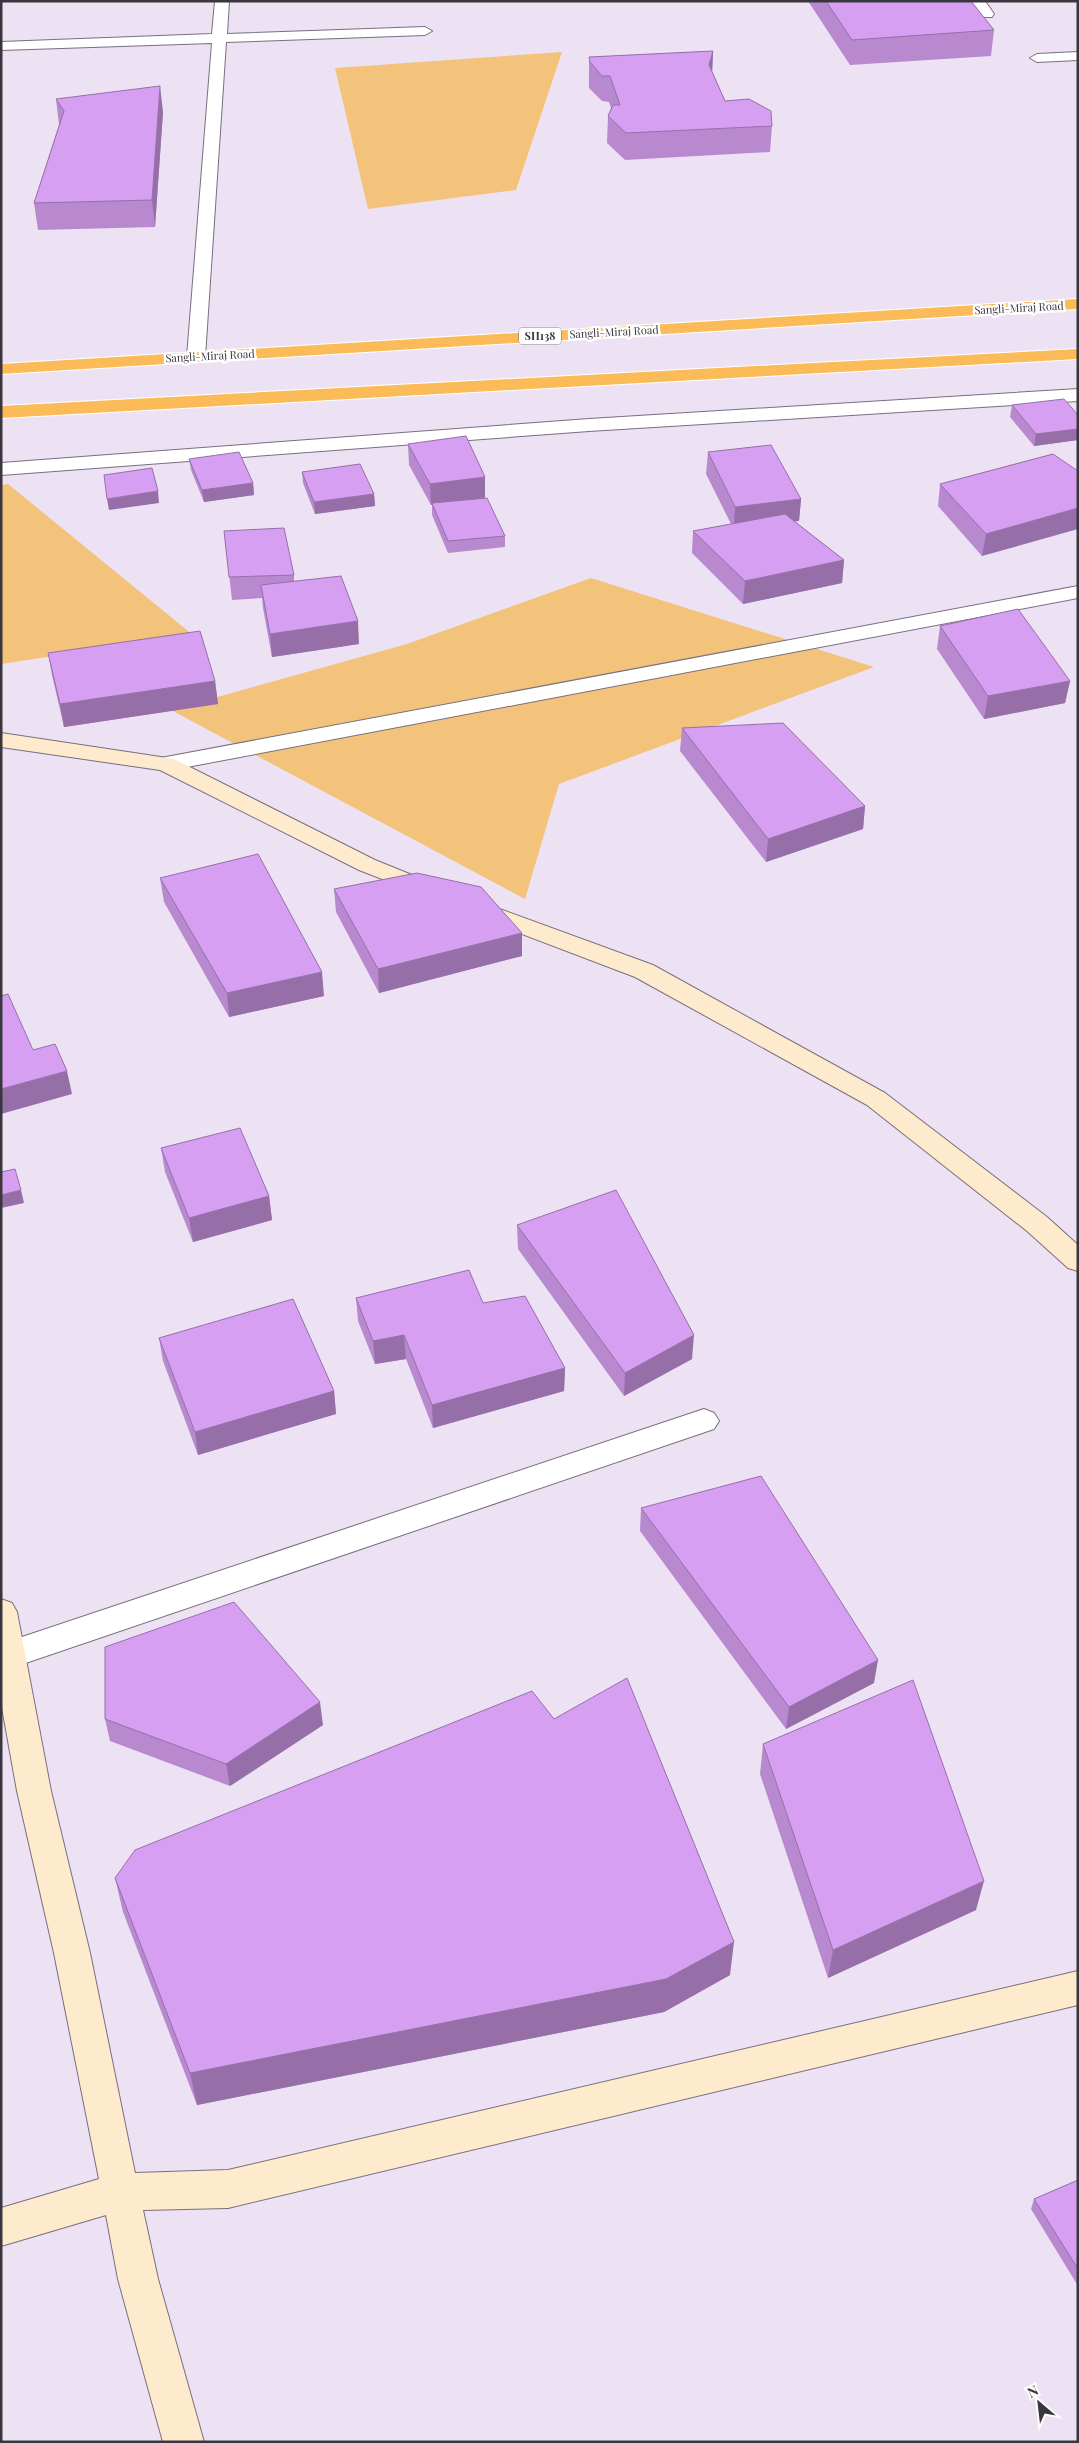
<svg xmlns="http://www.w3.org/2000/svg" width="1079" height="2443" font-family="'Playfair Display',serif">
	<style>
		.green { fill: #f3c27b }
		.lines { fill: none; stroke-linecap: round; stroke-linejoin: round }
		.street-casing { stroke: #796f7e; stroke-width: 2 }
		.secondary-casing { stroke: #796f7e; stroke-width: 2 }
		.highway-casing { stroke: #fff; stroke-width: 2 }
		.street { fill: #fff; fill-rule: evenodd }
		.secondary { fill: #feebcd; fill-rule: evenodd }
		.highway { fill: #fbbb58; fill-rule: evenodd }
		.wall { fill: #b889cf }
		.shaded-wall { fill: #966fa9 }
		.building { fill: #d69ff1; stroke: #966fa9 }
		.labels { text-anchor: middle; stroke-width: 5; stroke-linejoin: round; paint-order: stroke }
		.far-street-label { font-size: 11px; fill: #3a363d; stroke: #fff }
		.shield { fill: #fff; stroke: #757277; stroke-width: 1 }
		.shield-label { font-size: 11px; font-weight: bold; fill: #3a363d }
	</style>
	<rect width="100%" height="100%" fill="#ede2f3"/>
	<path class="green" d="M562,52L516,190L368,209L335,68Z
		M8,484L193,635L1,664V485Z
		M591,578L874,667L559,784L525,899L171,710L407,644Z"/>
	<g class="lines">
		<g class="street-casing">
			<path id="street" d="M215,1H229L227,34L425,27L432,31L425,35L226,42L205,357L202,361H190L187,357L212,43L1,50V42L212,34Z
				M971,1H985L994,14L992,17H982Z
				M1078,52V60L1037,62L1030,58L1037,54Z
				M1078,389V401L589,431L1,475V463L589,419Z
				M1078,586V598L166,771L158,769L155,764L158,759L166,757Z
				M704,1409L714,1413L719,1421L714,1429L8,1669L1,1666V1644Z"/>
		</g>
		<g class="secondary-casing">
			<path id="secondary" d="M1,733L174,759L375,860L439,886L443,891L439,896L431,898L359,870L160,770L1,747Z
				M478,901L653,965L885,1093L1047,1217L1078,1245V1271L1068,1268L1027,1231L867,1105L635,977L469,914L466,909L469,904Z
				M1,1599L12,1603L17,1612L51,1791L90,1953L135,2173L228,2170L1078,1971V2005L228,2208L143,2210L158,2279L204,2442H163L118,2279L106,2215L1,2246V2208L99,2179L54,1953L17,1791L1,1702Z"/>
		</g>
		<g class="highway-casing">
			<path id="highway" d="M1078,299V309L1,374V364Z
				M1078,349V359L1,418V406Z"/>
		</g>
		<use href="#street" class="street"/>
		<use href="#secondary" class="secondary"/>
		<use href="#highway" class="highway"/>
	</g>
	<path class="wall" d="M808,1H971L994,30L991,56L850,65Z
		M713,51L712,72L725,101L772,126L770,152L625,160L607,143L608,116L611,108L609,102L602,101L589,88V57Z
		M56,99L163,112L155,227L38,230L34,203L59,125Z
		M1012,405L1078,415V440L1034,446L1010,417Z
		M408,444L485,498L505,536V547L448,553L432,515V505H431L409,465Z
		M708,452L801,499L799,521H794L844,560L842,583L743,604L692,553L693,531L731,524L706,474Z
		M1053,454L982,556L938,506L940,484Z
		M189,459L253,483L254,495L204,502L191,470Z
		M302,472L374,494L375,506L315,514L303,483Z
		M224,531L294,575V581L359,644L272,657L263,608L262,598L232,600Z
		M940,626L1070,681L1065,703L984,719L937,649Z
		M48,653L215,681L218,704L64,727L52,675Z
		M682,728L865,806L863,829L766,862L680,751Z
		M160,878L324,996L229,1017L164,902Z
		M334,889L522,933V956L379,993L336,912Z
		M161,1148L269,1196L272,1220L193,1242L165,1172Z
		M517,1225L692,1359L624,1396L518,1249Z
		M356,1298L483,1303L565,1368L564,1391L433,1428L406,1359L375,1364L358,1321Z
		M159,1338L334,1391L336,1414L198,1455L163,1361Z
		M641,1508L874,1683L786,1729L640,1531Z
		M105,1719L323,1725L230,1786L110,1741Z
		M763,1744L976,1910L828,1978L760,1774Z
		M115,1878L730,1975L664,2012L197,2105L123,1912Z
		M1078,2180V2286L1031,2209L1034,2199Z"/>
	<path class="shaded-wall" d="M713,51L712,76L709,65Z
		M160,86L163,112L155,227L152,200Z
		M1078,429V440L1034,446L1036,434Z
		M485,477V499L432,503V505H431L430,484Z
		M253,483L254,495L204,502L202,490Z
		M158,491L159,503L109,510L107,499Z
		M374,494L375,506L315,514L314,502Z
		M801,499L799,521L734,529L735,507Z
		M1078,508V529L982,556L986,534Z
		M844,560L842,583L743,604L745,581Z
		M358,621L359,644L272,657L270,634Z
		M215,681L218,704L64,727L60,704Z
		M1070,681L1065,703L984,719L988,696Z
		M865,806L863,829L766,862L768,839Z
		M522,933V956L379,993L378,969Z
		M322,972L324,996L229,1017L227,993Z
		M67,1071L72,1094L1,1114V1089Z
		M21,1190L24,1203L1,1208V1195Z
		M269,1196L272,1220L193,1242L189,1218Z
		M404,1335L406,1359L375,1364L373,1341Z
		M694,1335L692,1359L624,1396L625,1373Z
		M565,1368L564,1391L433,1428L432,1405Z
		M334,1391L336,1414L198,1455L195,1432Z
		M878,1660L874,1683L786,1729L789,1707Z
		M320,1702L323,1725L230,1786L226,1764Z
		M984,1881L976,1910L828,1978L833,1950Z
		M734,1942L730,1975L664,2012L197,2105L190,2073Z"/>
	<path class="building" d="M826,1H971L994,30L852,40Z
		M713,51L709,65L725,101L749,99L771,111L772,126L626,133L608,116L613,105H620L610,76H602L590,62L589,57Z
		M160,86L152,200L34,203L64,111L56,99Z
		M1064,399L1078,415V429L1036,434L1012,405Z
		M466,436L485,477L430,484L408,444Z
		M771,445L801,499L735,507L708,452Z
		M239,452L253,483L202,490L189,459Z
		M1053,454L1078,471V508L986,534L940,484Z
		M360,464L374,494L314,502L302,472Z
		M152,468L158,491L107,499L104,475Z
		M487,498L505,536L448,541L432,503Z
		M785,514L844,560L745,581L693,531Z
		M284,528L294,575L229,577L224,531Z
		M341,576L358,621L270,634L261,585Z
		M1018,609L1070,681L988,696L940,626Z
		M200,631L215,681L60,704L48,653Z
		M783,723L865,806L768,839L682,728Z
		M258,854L322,972L227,993L160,878Z
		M417,873L481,887L522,933L378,969L334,889Z
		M8,994L33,1050L55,1044L67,1071L1,1089V996Z
		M240,1128L269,1196L189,1218L161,1148Z
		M15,1169L21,1190L1,1195V1172Z
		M616,1190L694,1335L625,1373L517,1225Z
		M469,1270L483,1303L525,1296L565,1368L432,1405L404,1335L373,1341L356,1298Z
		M293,1299L334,1391L195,1432L159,1338Z
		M761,1476L878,1660L789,1707L641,1508Z
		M234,1602L320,1702L226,1764L105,1719V1647Z
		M627,1678L734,1942L666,1979L190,2073L115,1878L135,1850L532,1691L554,1719Z
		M913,1680L984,1881L833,1950L763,1744Z
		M1078,2180V2269L1034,2199Z"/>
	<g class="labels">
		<g class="far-street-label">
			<text transform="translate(1019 308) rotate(-3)" y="4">Sangli-Miraj Road</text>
			<text transform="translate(614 332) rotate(-3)" y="4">Sangli-Miraj Road</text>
			<text transform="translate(210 356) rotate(-3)" y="4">Sangli-Miraj Road</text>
		</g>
		<rect class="shield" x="519" y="327.5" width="42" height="17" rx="4"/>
		<g class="shield-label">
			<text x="540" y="340">SH138</text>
		</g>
	</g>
	<rect width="1079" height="2443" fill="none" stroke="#3a363d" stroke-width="5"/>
	<g transform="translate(1039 2403) rotate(332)" stroke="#ffffff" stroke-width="4" paint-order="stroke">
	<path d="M0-4L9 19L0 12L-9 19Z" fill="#3a363d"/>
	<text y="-8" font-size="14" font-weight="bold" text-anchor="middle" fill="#3a363d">N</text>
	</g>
</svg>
